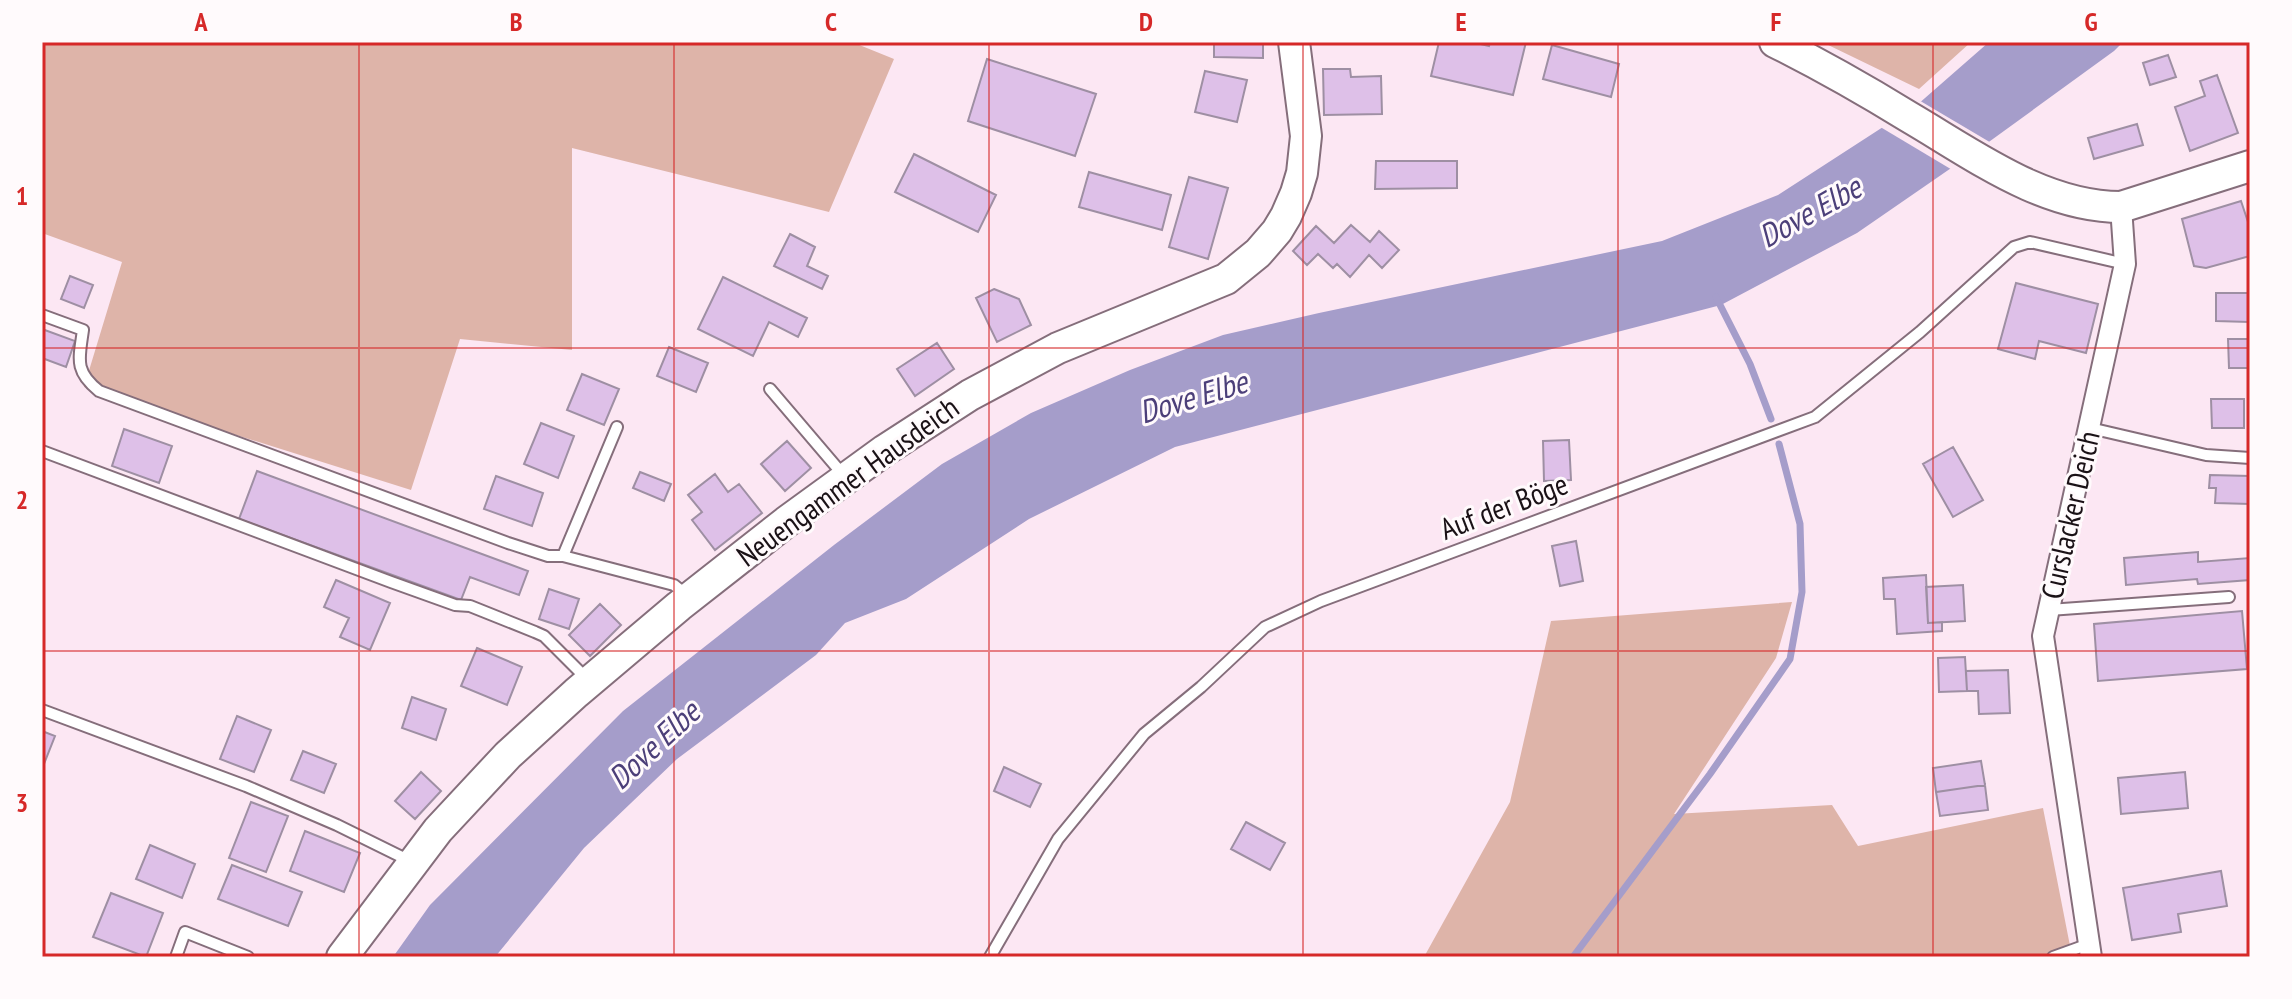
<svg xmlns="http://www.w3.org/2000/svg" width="2292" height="999" font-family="'PT Sans Narrow',sans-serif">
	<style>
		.green { fill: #deb4a9 }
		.water { fill: #a59dca }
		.pier { fill: #fce7f3 }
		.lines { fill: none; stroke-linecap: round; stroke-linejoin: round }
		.stream { stroke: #a59dca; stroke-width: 7 }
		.building { fill: #dec0e8; stroke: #9e8fa3; stroke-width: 2 }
		.lane-casing { stroke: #856e7b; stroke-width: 14 }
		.street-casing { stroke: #856e7b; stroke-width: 24 }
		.secondary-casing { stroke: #856e7b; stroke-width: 34 }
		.lane { stroke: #fff; stroke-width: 10 }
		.street { stroke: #fff; stroke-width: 20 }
		.secondary { stroke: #fff; stroke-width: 30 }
		.grid { fill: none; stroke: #d62828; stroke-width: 2; stroke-opacity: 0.55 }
		.labels { text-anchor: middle; stroke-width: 6; stroke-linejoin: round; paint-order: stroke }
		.street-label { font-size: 30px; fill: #1a1116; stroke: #fffafc }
		.water-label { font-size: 32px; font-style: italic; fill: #4c3f79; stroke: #fffafc }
		.neatline { fill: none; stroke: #d62828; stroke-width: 3 }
		.grid-label { font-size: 26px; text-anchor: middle; font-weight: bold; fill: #d62828 }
	</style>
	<rect width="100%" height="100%" fill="#fce7f3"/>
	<path class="green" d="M42,42H852L894,59L829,212L572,148V350L460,339L411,490L84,387L122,262L42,233Z
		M1822,42H1971L1919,89Z
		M1792,602L1776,658L1674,814L1832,805L1858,846L2043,808L2071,951L2036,957H1424L1510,802L1551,621Z"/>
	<path class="water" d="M1989,42H2123L2114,51L1986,144L1857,233L1721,305L1175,447L1029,519L906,599L845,623L816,655L677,759L584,848L495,957H393L430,905L623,711L834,545L942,464L1031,413L1130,370L1223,335L1319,313L1662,241L1778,195L1917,105Z"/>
	<path class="pier" d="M1917,99L1993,144L1954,171L1877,125Z"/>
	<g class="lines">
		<path class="stream" d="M1716,297L1750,364L1771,419
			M1573,957L1710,774L1790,659L1802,592L1800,524L1779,444"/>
	</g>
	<path class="building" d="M1214,42H1263V58L1214,57Z
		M1439,42H1472L1489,46L1490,42H1526L1513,95L1431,76Z
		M1552,45L1619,64L1611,97L1543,79Z
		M2168,55L2176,77L2150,85L2143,63Z
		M987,59L1096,94L1075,156L968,121Z
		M1323,69H1350L1351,77L1381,76L1382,114L1324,115Z
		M1205,71L1247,80L1237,122L1195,112Z
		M2217,75L2238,133L2190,151L2175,107L2205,96L2200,81Z
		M2137,124L2143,145L2094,159L2088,138Z
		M914,154L996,195L978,232L895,192Z
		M1376,161H1457V188L1375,189Z
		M1089,172L1171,195L1162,230L1079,207Z
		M1189,177L1228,188L1208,259L1169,247Z
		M2241,201L2250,228V256L2206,268L2194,266L2182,219Z
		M1351,225L1370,242L1379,231L1399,250L1382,268L1369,255L1350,277L1337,264L1333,268L1318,254L1307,265L1293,251L1316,226L1334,243Z
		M790,234L815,247L807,266L828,276L822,289L774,266Z
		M70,276L93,285L84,308L61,299Z
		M723,277L807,318L798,337L769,322L753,356L698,329Z
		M2016,283L2098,304L2086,353L2039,341L2035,359L1998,349Z
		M994,289L1019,299L1031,325L997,342L976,298Z
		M2216,293H2250L2249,322L2216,321Z
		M42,329L75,341L66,367L42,358Z
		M2228,339H2250V368H2229Z
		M937,343L954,369L915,396L897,369Z
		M669,347L708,363L696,392L657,376Z
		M582,374L619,389L604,425L567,410Z
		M2211,399H2244V428H2212Z
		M541,423L574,436L558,478L524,464Z
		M124,429L172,446L159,483L112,466Z
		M1569,440L1571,480L1544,481L1543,441Z
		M787,441L811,468L785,491L761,464Z
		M1953,447L1983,500L1953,517L1923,464Z
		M257,471L528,571L519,595L470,577L461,600L239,519Z
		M640,472L671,484L664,501L633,488Z
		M715,474L728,492L739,484L762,513L715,550L692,520L702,512L688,495Z
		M2210,475L2250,476V504L2215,503L2216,488H2209Z
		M496,476L543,493L532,526L484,509Z
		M1576,541L1583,581L1560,586L1552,546Z
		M2198,552V562L2250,558V580L2198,584L2197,579L2126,585L2124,558Z
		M1926,575L1928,623L1942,622V631L1897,634L1895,599H1884L1883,578Z
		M336,580L390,603L370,650L340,637L349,618L324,607Z
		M1963,585L1965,621L1928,623L1926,587Z
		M549,589L579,599L569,629L539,619Z
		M600,604L621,625L590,656L569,635Z
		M2242,611L2247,669L2098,681L2094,624Z
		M477,648L522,667L507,705L461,686Z
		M1965,657L1967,691L1939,692L1938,658Z
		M2008,670L2010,713L1979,714L1978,691H1967L1966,671Z
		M412,697L446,709L436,740L402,728Z
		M237,716L271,730L254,772L220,759Z
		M42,731L55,736L42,769Z
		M303,751L336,764L324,793L291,780Z
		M1981,761L1985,785L1936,792L1933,768Z
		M1004,767L1041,784L1030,807L994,791Z
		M421,772L441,791L415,819L395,801Z
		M2185,772L2188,808L2121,814L2118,778Z
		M1985,785L1988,810L1940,816L1936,792Z
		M251,802L288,816L266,872L229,858Z
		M1246,822L1285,843L1270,870L1231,849Z
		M305,831L360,853L344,892L290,871Z
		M150,845L195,864L182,898L136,879Z
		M232,865L302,892L288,926L218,899Z
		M2221,871L2227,906L2178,914L2181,932L2132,940L2123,888Z
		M111,893L163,913L146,957L93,937Z"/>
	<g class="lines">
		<g class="lane-casing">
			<path id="lane" d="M42,315L83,330C79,359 74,371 99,391L508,543L548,556H563
				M770,389L845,477
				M617,427L563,556L674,585L689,597
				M2090,428L2206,455L2250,458
				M42,451L391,582L455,605L470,606L535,632L544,636L588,680
				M2049,610L2229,597
				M42,710L246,786L337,825L412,862
				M176,957L185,932L248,957
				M990,957L1058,839L1144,734L1201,687L1265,627L1321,601L1815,417L1920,332L2014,247L2030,242L2125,264
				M2053,957L2089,944"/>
		</g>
		<g class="street-casing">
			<path id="street" d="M2091,957L2043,636L2125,264L2121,207"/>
		</g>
		<g class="secondary-casing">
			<path id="secondary" d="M1775,42C1821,65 1865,90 1909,117C1974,155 2043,207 2121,207L2250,166
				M342,957L438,830L508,755L576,693L679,606L786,522L885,450L970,395L1058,348L1226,279L1258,253L1277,231L1286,216L1296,193L1302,173L1306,136L1294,42"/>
		</g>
		<use href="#lane" class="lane"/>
		<use href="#street" class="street"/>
		<use href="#secondary" class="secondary"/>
	</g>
	<path class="grid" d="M359,42V957M674,42V957M989,42V957M1303,42V957M1618,42V957M1933,42V957M42,348H2250M42,651H2250"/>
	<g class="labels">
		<g class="street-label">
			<text transform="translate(848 482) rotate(-36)" y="10">Neuengammer Hausdeich</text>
			<text transform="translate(1504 507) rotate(-21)" y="10">Auf der Böge</text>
			<text transform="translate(2071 515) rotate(-77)" y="10">Curslacker Deich</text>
		</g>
		<g class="water-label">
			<text transform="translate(1810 212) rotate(-29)" y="11">Dove Elbe</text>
			<text transform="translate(1193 397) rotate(-17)" y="11">Dove Elbe</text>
			<text transform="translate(654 745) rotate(-43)" y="11">Dove Elbe</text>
		</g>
	</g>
	<rect width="2292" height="999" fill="none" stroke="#fffafc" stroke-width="88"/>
	<rect x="44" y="44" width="2204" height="911" class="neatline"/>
	<g class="grid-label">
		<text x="201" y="31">A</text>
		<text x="516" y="31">B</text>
		<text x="831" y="31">C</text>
		<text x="1146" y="31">D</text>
		<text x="1461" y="31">E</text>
		<text x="1776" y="31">F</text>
		<text x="2091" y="31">G</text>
		<text x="22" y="205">1</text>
		<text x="22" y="509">2</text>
		<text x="22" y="812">3</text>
	</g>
</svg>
